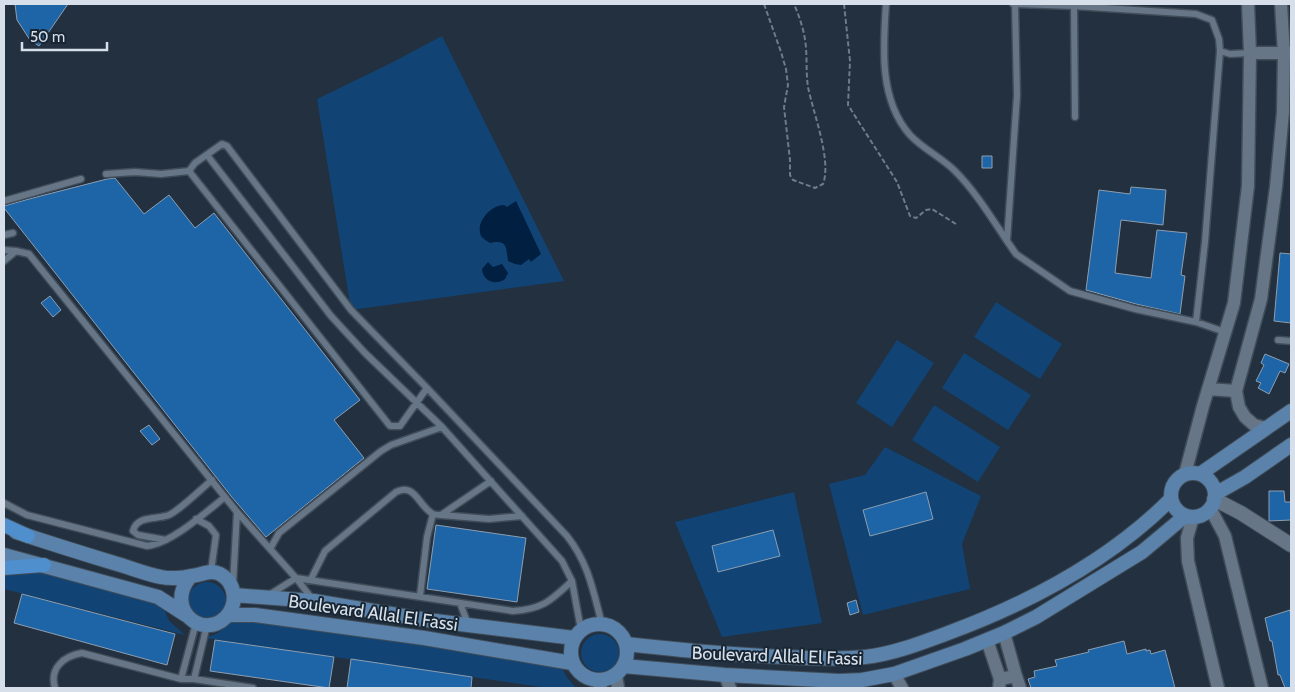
<svg xmlns="http://www.w3.org/2000/svg" width="1295" height="692" font-family="Cabin,sans-serif">
	<style>
		.green { fill: #114474 }
		.water { fill: #001f41 }
		.building { fill: #1e65a7; stroke: #8d9eb0 }
		.lines { fill: none; stroke-linecap: round; stroke-linejoin: round }
		.service-casing { stroke: #404c58; stroke-width: 9 }
		.minor-casing { stroke: #404c58; stroke-width: 15 }
		.tertiary-casing { stroke: #404c58; stroke-width: 16 }
		.secondary-casing { stroke: #404c58; stroke-width: 16 }
		.primary-casing { stroke: #404c58; stroke-width: 16 }
		.path { stroke: #6f7b88; stroke-width: 2; stroke-dasharray: 5 2.5; stroke-linecap: butt }
		.service { stroke: #667687; stroke-width: 6 }
		.minor { stroke: #667687; stroke-width: 12 }
		.tertiary { stroke: #667687; stroke-width: 14 }
		.secondary { stroke: #5a82aa; stroke-width: 14 }
		.primary { stroke: #4f8fcd; stroke-width: 14 }
		.labels { text-anchor: middle; stroke-width: 4; stroke-linejoin: round; paint-order: stroke }
		.street-label { font-size: 18px; fill: #d7e0ea; stroke: #182634 }
	</style>
	<rect width="100%" height="100%" fill="#22303f"/>
	<path class="green" d="M442,36L564,281L351,310L317,99L391,63Z
		M996,302L1062,344L1040,379L974,337Z
		M897,340L934,363L892,427L856,403Z
		M964,353L1031,395L1008,430L942,388Z
		M934,405L1000,447L978,482L912,440Z
		M885,447L981,496L962,544L970,589L863,615L829,484L865,475Z
		M794,492L822,623L722,637L675,522Z
		M4,563L162,604L169,621L185,635L4,589Z
		M188 601a19 19 0 1 1 38 0a19 19 0 1 1-38 0Z
		M234,618L561,666L566,676L576,688H548L205,638L218,633Z
		M581 653a19 19 0 1 1 38 0a19 19 0 1 1-38 0Z"/>
	<path class="water" d="M516,201L541,254L531,262L529,259L521,265L515,264L508,261C506,248 508,239 490,243C487,241 483,239 481,236C475,222 491,205 504,205L507,207Z
		M488,262L493,267L502,264L508,273L505,279C495,286 483,281 482,269Z"/>
	<path class="building" d="M15,4H68L39,46L30,40L17,20Z
		M982,156H992V168H982Z
		M115,178L144,214L169,195L195,228L214,213L360,400L334,420L364,458L266,537L231,496L4,208V206L29,199L107,179Z
		M1131,187L1166,190L1163,225L1121,220L1115,273L1151,278L1157,230L1187,233L1181,275L1185,276L1180,314L1136,304L1086,290L1099,190L1130,194Z
		M1280,253L1291,254V323L1274,321Z
		M50,296L61,310L53,317L41,303Z
		M1265,354L1289,364L1285,373L1280,371L1269,394L1258,388L1261,383L1256,381L1264,365L1261,363Z
		M149,425L160,439L152,445L140,431Z
		M1269,491H1284L1285,502H1291V520L1269,521Z
		M926,492L933,519L870,536L863,510Z
		M436,525L526,538L517,602L427,589Z
		M773,530L780,556L718,572L712,546Z
		M22,594L175,634L167,665L14,623Z
		M856,600L859,612L850,615L847,603Z
		M1290,610L1291,617V688H1285L1280,675H1278L1272,641H1270L1265,618Z
		M215,640L334,657L329,688L210,671Z
		M1124,641L1127,654L1146,649V651L1150,650L1151,654L1165,650L1175,688H1031L1028,679L1035,677L1034,671L1057,666L1055,660L1089,652L1088,650Z
		M351,659L472,677L471,688H347Z"/>
	<g class="lines">
		<g class="service-casing">
			<path id="service" d="M886,4C883,48 879,100 910,135C923,149 941,157 955,171C975,191 991,217 1007,241
				M1013,4L1074,6L1196,14L1212,20L1219,39L1220,51L1230,54L1250,53
				M1015,4L1017,95L1007,241L1016,254L1070,291L1135,309L1196,322L1225,332
				M1074,6L1075,117
				M207,155L331,316L365,353L442,427L562,561L572,581L581,630
				M189,171L195,163L222,144L227,146L351,310L427,388L567,536C589,564 593,591 602,624
				M106,174L135,172L161,174L189,171L390,426H400L427,388
				M4,201L81,179
				M4,235L13,233
				M4,250L16,251L29,254L237,512L233,584
				M4,261L16,251
				M1196,322L1205,242L1220,51
				M1278,340L1291,341
				M4,503L27,515L147,546C172,543 206,512 225,497
				M237,512L296,578L313,600
				M441,515L489,519L522,516
				M196,519L209,526L216,535L211,571
				M166,540L138,535L133,531C137,515 156,520 169,515C180,510 201,489 212,480
				M270,549L279,533L381,451L391,445L442,427
				M311,579L325,551L396,492C415,482 419,507 433,514C436,515 439,515 441,515L491,481
				M269,595L296,578L513,611C544,609 551,600 572,581
				M420,596L427,537L433,514
				M460,603L468,624
				M181,679L196,623
				M194,679L207,625
				M55,688C49,668 64,656 82,653L181,679H194L253,688"/>
		</g>
		<g class="minor-casing">
			<path id="minor" d="M1250,53H1290
				M1208,389L1236,391
				M1266,428L1254,425L1245,417L1239,407L1236,391L1261,299L1276,187L1283,112L1284,54L1281,4
				M1185,474L1203,406L1234,303L1248,186L1250,53L1248,4
				M1210,508L1225,536L1262,688
				M1193,517L1187,538L1188,561L1218,688
				M1004,633L1016,676
				M987,640L1000,679
				M894,674L902,688
				M616,675L618,688
				M725,675L730,688
				M598,681L601,688
				M999,688L1000,679L1016,676L1020,688"/>
		</g>
		<g class="tertiary-casing">
			<path id="tertiary" d="M1214,499L1241,513L1291,545"/>
		</g>
		<g class="secondary-casing">
			<path id="secondary" d="M1171 495a22 22 0 1 1 44 0a22 22 0 1 1-44 0Z
				M1200,474L1291,411
				M1215,494L1245,477L1291,445
				M16,532C49,543 81,553 114,563C129,567 145,574 161,577C170,579 183,578 191,576C202,575 210,569 220,574C236,583 238,604 226,617C202,641 164,608 190,577
				M4,555L158,597L186,615
				M234,595L314,601L427,620L574,638
				M228,615H255L424,638L572,663
				M571 652a28 28 0 1 1 56 0a28 28 0 1 1-56 0Z
				M626,644C679,650 732,655 785,657C811,658 838,660 865,657C893,654 921,643 948,633C1029,603 1109,561 1171,499
				M623,666L725,675L839,681L862,680L894,674L965,649L1004,633L1036,617L1142,552L1185,516"/>
		</g>
		<g class="primary-casing">
			<path id="primary" d="M4,525L28,536
				M4,568L44,565"/>
		</g>
		<path class="path" d="M764,4L781,52L786,69L788,85L784,107L790,160V175L793,180L815,188L823,184C832,161 813,112 808,87C806,74 807,61 806,48C805,33 800,18 794,4
			M844,4L850,61L848,105L897,182L910,216L916,218L926,210L932,209L956,224"/>
		<use href="#service" class="service"/>
		<use href="#minor" class="minor"/>
		<use href="#tertiary" class="tertiary"/>
		<use href="#secondary" class="secondary"/>
		<use href="#primary" class="primary"/>
	</g>
	<g class="labels">
		<g class="street-label">
			<text transform="translate(373 613) rotate(8)" y="6">Boulevard Allal El Fassi</text>
			<text transform="translate(777 656) rotate(2)" y="6">Boulevard Allal El Fassi</text>
		</g>
	</g>
	<rect width="1295" height="692" fill="none" stroke="#d7e0ea" stroke-width="10"/>
	<path d="M22 42v8h85v-8" fill="none" stroke="#d7e0ea" stroke-width="2.5"/>
	<text x="30" y="42" font-size="15" fill="#d7e0ea" stroke="#182634" stroke-width="4" paint-order="stroke">50 m</text>
</svg>
